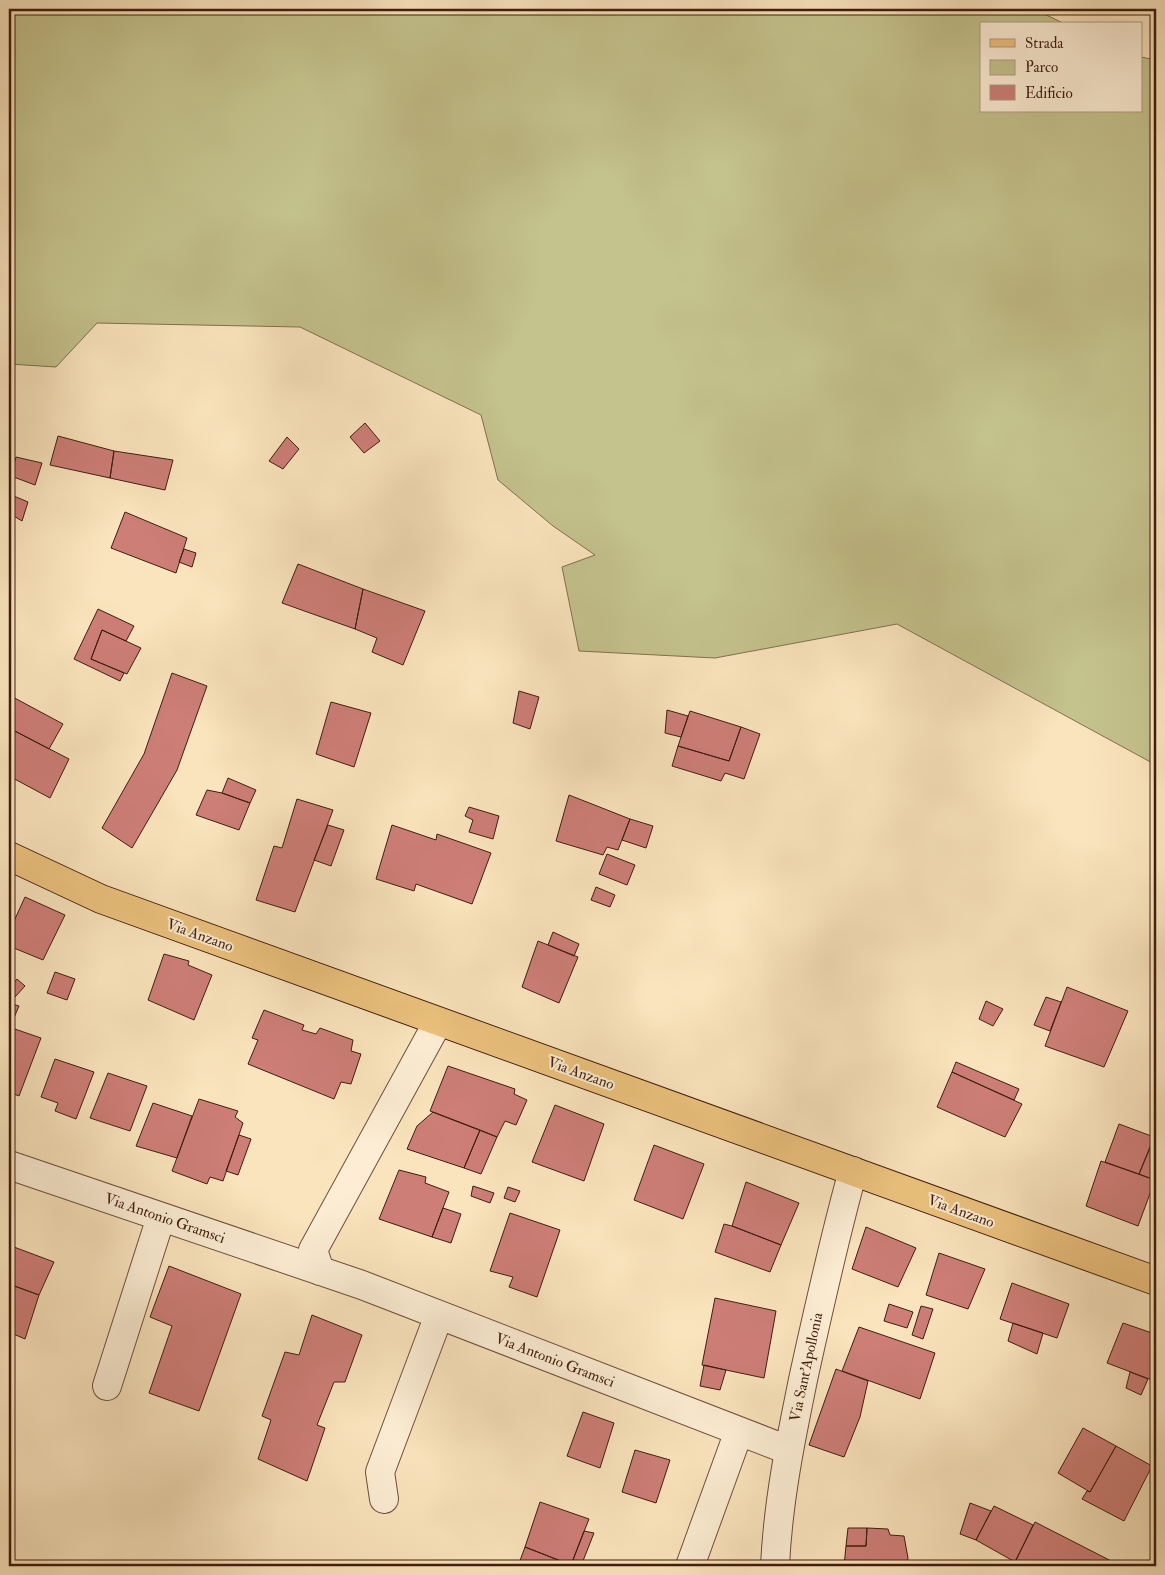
<svg xmlns="http://www.w3.org/2000/svg" width="1165" height="1575" font-family="'IM FELL Double Pica',serif">
	<style>
		.green { fill: #c4c28d; stroke: #82704e }
		.building { fill: #cd7e77; stroke: #401d0f }
		.lines { fill: none; stroke-linecap: round; stroke-linejoin: round }
		.minor-casing { stroke: #6e4f3a; stroke-width: 30 }
		.major-casing { stroke: #401d0f; stroke-width: 30 }
		.minor { stroke: #fcedd4; stroke-width: 28 }
		.major { stroke: #edc27e; stroke-width: 28 }
		.labels { text-anchor: middle; stroke-width: 4; stroke-linejoin: round; paint-order: stroke }
		.street-label { font-size: 15px; fill: #401d0f; stroke: #fcedd4 }
	</style>
	<rect width="100%" height="100%" fill="#fae4bd"/>
	<filter id="stains"><feTurbulence type="fractalNoise" baseFrequency=".004" numOctaves="4"/><feColorMatrix values="0 0 0 0 .2 0 0 0 0 .09 0 0 0 0 .02 0 0 0 .5 -.17"/></filter>
	<radialGradient id="worn" r=".72"><stop offset=".6" stop-color="#630" stop-opacity="0"/><stop offset="1" stop-color="#630" stop-opacity=".3"/></radialGradient>
	<path class="green" d="M9,9H1034L1065,24H981V111H1141V57L1156,60V765L897,624L715,658L579,651L562,567L595,555L553,526L498,480L481,415L300,327L97,323L56,367L9,364Z"/>
	<path class="building" d="M365,423L380,441L364,453L350,437Z
		M58,436L114,451L110,478L50,465Z
		M287,437L299,449L283,469L269,461Z
		M114,451L173,460L165,490L110,478Z
		M16,457L42,463L35,485L11,476Z
		M9,494L28,502L22,521L9,513Z
		M125,512L187,538L176,573L111,548Z
		M184,549L196,553L192,567L179,562Z
		M298,564L363,589L355,629L282,603Z
		M363,589L425,611L403,665L372,652L377,638L355,629Z
		M98,609L134,626L126,641L102,630L91,659L124,673L120,681L74,659Z
		M102,630L141,648L127,674L91,659Z
		M172,673L207,686L177,770L132,848L102,828L144,754Z
		M519,691L539,697L530,729L513,723Z
		M9,695L63,724L49,749L9,728Z
		M331,702L371,713L354,767L316,754Z
		M667,710L688,716L681,737L665,733Z
		M690,711L741,727L729,761L678,746Z
		M741,727L760,734L744,779L725,773L721,781L672,766L678,746L729,761Z
		M9,728L69,759L50,798L9,776Z
		M228,778L256,790L250,803L222,793Z
		M207,790L222,793L250,803L239,830L196,815Z
		M569,795L630,819L618,850L607,847L603,855L556,841Z
		M297,799L333,810L295,912L256,900L274,846L282,848Z
		M469,807L499,816L493,839L469,832L473,820L465,816Z
		M630,819L653,826L646,848L622,840Z
		M328,825L344,830L331,866L314,860Z
		M392,825L436,840L437,834L491,853L472,904L416,884L414,891L376,879Z
		M607,854L635,865L627,885L599,874Z
		M9,884L15,888L9,893Z
		M596,887L615,895L610,907L591,900Z
		M25,897L65,915L43,960L9,946V932Z
		M553,932L579,944L574,956L548,945Z
		M538,941L578,957L559,1003L522,987Z
		M164,954L189,961L188,965L212,975L194,1020L148,1000Z
		M55,972L75,979L67,1000L47,993Z
		M17,979L25,986L15,997L9,989Z
		M1067,987L1128,1011L1104,1067L1045,1046Z
		M1046,997L1061,1002L1050,1031L1034,1025Z
		M986,1001L1003,1009L993,1026L979,1019Z
		M9,1003L19,1006L10,1027H9Z
		M264,1010L304,1025L302,1030L316,1034L320,1028L353,1040L351,1051L361,1054L351,1084L341,1082L334,1099L248,1064L258,1040L252,1038Z
		M9,1027L41,1038L19,1096L9,1092Z
		M55,1059L94,1072L76,1119L55,1111L58,1103L41,1097Z
		M956,1062L1019,1089L1014,1100L952,1072Z
		M448,1066L515,1089L514,1094L527,1100L516,1125L505,1121L497,1137L430,1111Z
		M952,1072L1022,1104L1005,1137L937,1107Z
		M108,1073L147,1086L130,1131L90,1118Z
		M199,1099L238,1111L235,1117L243,1123L223,1181L210,1177L207,1184L172,1171Z
		M153,1103L192,1116L177,1158L136,1146Z
		M555,1105L604,1124L584,1181L532,1162Z
		M433,1112L480,1130L464,1168L407,1149L417,1126Z
		M1119,1124L1154,1137L1139,1174L1105,1162Z
		M480,1130L497,1137L481,1174L464,1168Z
		M239,1135L251,1139L238,1175L226,1171Z
		M1153,1141L1156,1143V1184H1154L1155,1180L1139,1174Z
		M654,1145L704,1164L683,1219L634,1200Z
		M1101,1161L1155,1180L1138,1226L1086,1206Z
		M399,1170L426,1177L425,1183L449,1192L432,1237L379,1219Z
		M746,1182L799,1203L781,1245L732,1226Z
		M473,1186L494,1193L490,1203L471,1196Z
		M508,1187L520,1191L515,1202L504,1198Z
		M443,1208L461,1214L451,1243L432,1237Z
		M510,1213L560,1230L537,1297L509,1287L513,1277L490,1271Z
		M724,1224L732,1226L781,1245L770,1272L715,1252Z
		M866,1227L916,1248L898,1287L852,1269Z
		M14,1247L54,1262L39,1295L9,1284V1263Z
		M939,1253L985,1269L968,1309L926,1295Z
		M169,1266L241,1294L199,1411L149,1393L172,1326L150,1317Z
		M1012,1283L1069,1304L1057,1338L1000,1319Z
		M9,1284L39,1295L25,1339L9,1332Z
		M715,1298L776,1311L764,1378L702,1365Z
		M889,1304L913,1312L907,1328L884,1321Z
		M921,1306L933,1309L923,1339L912,1335Z
		M312,1315L362,1335L345,1382H334L317,1425L325,1428L307,1481L258,1459L271,1420L262,1416L285,1352L299,1355Z
		M1013,1323L1043,1333L1037,1354L1008,1341Z
		M1123,1323L1152,1333L1150,1339L1156,1341V1366L1152,1380L1107,1363Z
		M859,1327L935,1353L920,1399L842,1371Z
		M704,1365L726,1370L720,1390L700,1386Z
		M836,1369L868,1381L860,1417L844,1457L809,1445Z
		M1130,1372L1148,1379L1141,1395L1126,1388Z
		M583,1412L614,1423L600,1468L567,1456Z
		M1083,1428L1116,1446L1090,1492L1058,1473Z
		M1116,1446L1152,1466L1124,1521L1082,1499L1087,1491L1090,1492Z
		M635,1450L670,1460L656,1503L622,1492Z
		M540,1502L589,1519L571,1565L525,1547Z
		M970,1503L991,1511L976,1540L960,1534Z
		M994,1506L1033,1525L1015,1562L976,1540Z
		M1035,1522L1121,1566H1024L1015,1562Z
		M848,1528H867L866,1546H846Z
		M867,1528L888,1529L890,1535L904,1536L908,1558L907,1566H844L846,1546H866Z
		M584,1531L594,1533L581,1566H518L525,1547L571,1565Z"/>
	<g class="lines">
		<g class="minor-casing">
			<path id="minor" d="M9,1165L362,1285L788,1450
				M320,1271L313,1250L438,1022
				M107,1386L161,1217
				M384,1499L380,1472L439,1315
				M690,1566L739,1431
				M775,1566C778,1501 791,1438 804,1375C819,1307 834,1239 853,1171"/>
		</g>
		<g class="major-casing">
			<path id="major" d="M9,856L101,899L1156,1281"/>
		</g>
		<use href="#minor" class="minor"/>
		<use href="#major" class="major"/>
	</g>
	<g class="labels">
		<g class="street-label">
			<text transform="translate(200 935) rotate(20)" y="5">Via Anzano</text>
			<text transform="translate(581 1073) rotate(20)" y="5">Via Anzano</text>
			<text transform="translate(961 1211) rotate(20)" y="5">Via Anzano</text>
			<text transform="translate(165 1218) rotate(19)" y="5">Via Antonio Gramsci</text>
			<text transform="translate(555 1360) rotate(21)" y="5">Via Antonio Gramsci</text>
			<text transform="translate(806 1367) rotate(-78)" y="5">Via Sant'Apollonia</text>
		</g>
	</g>
	<rect width="1165" height="1575" fill="none" stroke="#fae4bd" stroke-width="30"/>
	<rect x="10" y="10" width="1145" height="1555" fill="none" stroke="#401d0f" stroke-width="2.5"/>
	<rect x="15" y="15" width="1135" height="1545" fill="none" stroke="#401d0f"/>
	<rect x="980" y="22" width="162" height="90" fill="#fcedd4" stroke="#b19a85"/>
	<rect x="990" y="39" width="25" height="8" fill="#edc27e" stroke="#b19a85"/>
	<text x="1025" y="48" font-size="15" fill="#401d0f">Strada</text>
	<rect x="990" y="60" width="25" height="15" fill="#c4c28d" stroke="#b19a85"/>
	<text x="1025" y="72" font-size="15" fill="#401d0f">Parco</text>
	<rect x="990" y="85" width="25" height="15" fill="#cd7e77" stroke="#b19a85"/>
	<text x="1025" y="98" font-size="15" fill="#401d0f">Edificio</text>
	<rect width="100%" height="100%" filter="url(#stains)"/>
	<rect width="100%" height="100%" fill="url(#worn)"/>
</svg>
